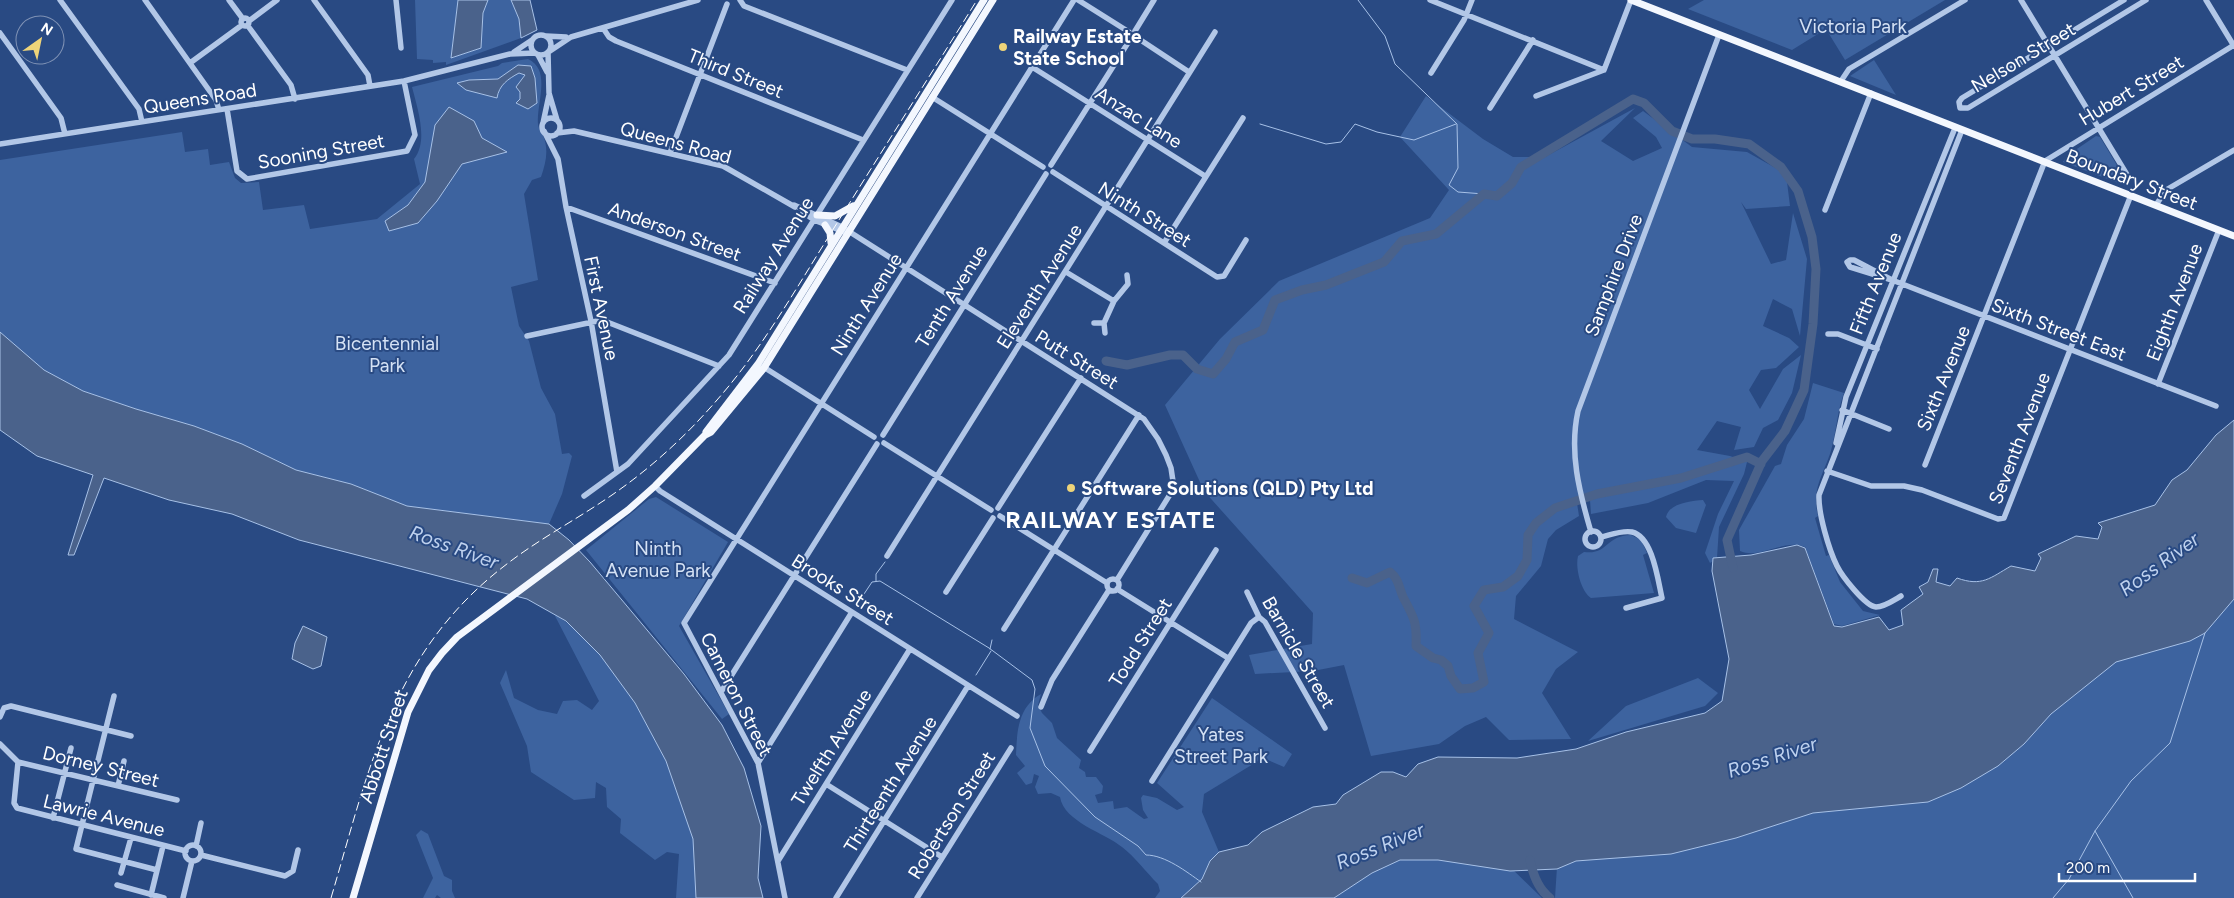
<svg xmlns="http://www.w3.org/2000/svg" width="2234" height="898" font-family="Figtree,sans-serif">
	<style>
		.green { fill: #3d639f }
		.water { fill: #4a628b; stroke: #a7c1e7 }
		.lines { fill: none; stroke-linecap: round; stroke-linejoin: round }
		.stream { stroke: #a7c1e7; stroke-width: 1 }
		.river { stroke: #4a628b; stroke-width: 9 }
		.minor { stroke: #b2c7e7; stroke-width: 5.5 }
		.major { stroke: #f3f7fe; stroke-width: 7 }
		.rail { stroke: #fff; stroke-width: 1; stroke-dasharray: 9 4; stroke-linecap: butt }
		.poi-dot { fill: #eed479; stroke: #294a83; stroke-width: 2 }
		.labels { text-anchor: middle; stroke-width: 4; stroke-linejoin: round; paint-order: stroke }
		.park-label { font-size: 19px; fill: #d5e2f5; stroke: #294a83 }
		.poi-label { font-size: 19px; font-weight: bold; fill: #fff; stroke: #294a83; text-anchor: start }
		.street-label { font-size: 19px; fill: #fff; stroke: #294a83 }
		.water-label { font-size: 20px; font-style: italic; fill: #bed1ee; stroke: #294a83 }
		.district-label { font-size: 24px; font-weight: bold; letter-spacing: 1px; fill: #fff; stroke: #294a83 }
	</style>
	<rect width="100%" height="100%" fill="#294a83"/>
	<path class="green" d="M415,0H458L451,58L481,48L483,13L488,0H511L519,19L521,38L446,65V62L433,63V60L417,59Z
		M1704,0H1945L1845,60L1826,29L1792,50L1688,9Z
		M528,59C552,70 536,104 538,124C538,128 542,132 543,135C549,150 546,162 541,177L532,180L524,194L538,280L511,287L519,326L529,341L541,388L555,414L562,454L569,453L572,456L562,494L549,524L407,506L351,484L296,470L242,444L194,426L136,409L83,391L44,370L13,346L0,332V160L182,132L185,152L208,149L210,165L229,162L235,178L241,183L259,182L263,210L304,205L310,229L377,219L420,184L414,159C429,141 417,107 412,87L498,66L502,63Z
		M1874,60L1896,95L1850,76Z
		M1426,96L1483,139L1513,157H1545L1635,108L1601,141L1633,161L1662,148L1656,137L1633,118L1643,111L1692,147L1747,152L1786,174L1790,206L1746,209L1741,202L1771,264L1786,260L1793,213L1807,259L1800,336L1792,309L1773,299L1763,326L1789,338L1799,347L1776,368L1761,370L1749,390L1760,409L1783,369L1801,355L1792,393L1778,420L1763,428L1754,447L1734,450L1741,427L1717,421L1697,450L1730,456L1747,462L1744,474L1719,527L1717,558L1710,563L1705,553L1718,514L1734,481L1706,480L1648,503L1591,514L1590,500L1577,503L1579,516L1556,530L1548,539L1541,566L1516,596L1514,619L1578,652L1556,669L1542,693L1571,739L1509,740L1486,717L1465,726L1439,744L1371,756L1344,665L1313,671L1255,674L1249,655L1312,644L1313,613L1204,491L1165,405L1220,339L1279,281L1430,218L1449,190L1400,137Z
		M2096,136L2100,137L2124,177L2126,186L2063,162L2068,155Z
		M1813,383L1844,393C1838,409 1837,425 1833,442C1828,470 1810,485 1818,516L1815,518L1826,556L1829,555L1840,582L1863,611L1880,615L1842,626L1834,624L1805,547C1784,538 1761,560 1740,551L1739,530L1775,466L1781,464L1787,445L1804,419Z
		M656,497L728,542L679,626L729,714L722,719L586,550L649,499Z
		M1703,500L1706,505L1696,533L1676,528L1666,517C1669,503 1691,501 1703,500Z
		M1631,535L1641,540L1647,553L1643,555L1654,593L1591,598C1581,591 1575,568 1578,556L1584,552C1609,555 1604,536 1631,535Z
		M2234,597V898H1555L1558,851L2117,652Z
		M554,614C617,650 677,768 693,837C697,856 695,878 696,898H676L679,854L667,852L655,860L620,833L621,819L607,807L606,788L596,782L595,798L574,800L531,772L527,746L500,683L506,670L514,698L538,710L557,714L563,701L577,700L592,710L599,701Z
		M1698,678L1718,693L1705,706L1588,741L1626,706Z
		M1041,694L1038,705L1042,713L1052,723L1057,738L1081,760L1079,768L1085,772L1086,777H1096L1103,786L1102,793L1095,795L1098,803L1113,801L1114,809L1127,807L1144,819L1148,818L1143,810L1141,798L1143,795L1157,798L1177,810L1184,807L1157,783L1212,698L1292,754L1284,767L1263,758L1204,794L1202,812L1219,852L1210,861L1202,879L1181,898H1155L1160,891L1158,884C1146,872 1135,857 1122,847C1105,833 1064,822 1060,797L1051,793L1038,794L1035,787L1039,776L1034,774L1032,783L1026,785L1017,773L1025,766L1016,755C1017,731 1018,707 1041,694Z
		M421,830L428,834L444,876L452,880V891L455,898H441L437,895L435,898H423L433,878L416,835Z
		M1445,848L1504,861L1542,898H1332L1365,867Z"/>
	<path class="water" d="M458,0H488L483,13L481,48L451,58Z
		M511,0H530L537,30L521,38L519,19Z
		M518,65L531,66L535,78L537,103L528,109L516,103L520,99V92L516,87L525,75L519,73C508,79 499,85 497,98L466,90L457,83L469,80L498,79Z
		M449,107L474,121L482,138L507,152L462,164L437,201L418,223L389,231L385,221L408,205L425,182L435,125Z
		M0,332L44,370L83,391L136,409L194,426L242,444L296,470L351,484L407,506L549,524L569,540L590,562L684,674L722,725L744,768L761,826L758,878L763,898H696L693,839L666,761L635,703L600,655L566,621L527,599L299,540L232,514L169,500L104,478L74,555H68L93,475L37,456L0,430Z
		M2234,420V599L2205,633L2190,641L2116,662L2051,714L2024,744L1998,766L1961,788L1928,802L1813,813L1736,838L1671,854L1576,861L1557,869L1510,871L1438,860H1400L1372,873L1334,898H1181L1202,879L1210,861L1219,852L1248,845L1262,832L1313,807L1336,804L1343,795L1381,772H1393L1406,777L1418,764L1438,757L1517,758L1576,749L1626,732L1705,713L1722,701L1729,659L1712,571L1713,558L1751,555L1797,545L1805,548L1834,626L1842,627L1879,617L1889,630L1903,625L1901,610L1923,594L1919,587L1928,582L1933,569H1938L1936,582L1950,586L1957,578C1982,587 1990,578 2011,566L2035,571L2041,558L2038,554L2076,536L2098,539L2102,527L2098,523L2155,505L2172,480L2187,470L2216,435Z
		M303,626L327,637L321,666L313,669L292,659L295,643Z"/>
	<g class="lines">
		<path class="stream" d="M1358,0L1385,36L1395,64L1457,124L1458,168L1449,185L1458,192L1484,194
			M1260,124L1326,144L1341,142L1355,124L1377,132L1414,140L1456,124
			M876,581V574L885,562
			M856,606L872,582L880,581L989,648L1032,680L1035,689L1030,728L1045,766L1095,817L1138,846L1146,855C1165,855 1187,872 1201,882
			M990,649L992,640
			M976,675L991,651
			M2095,831L2133,898
			M2053,898L2069,879L2095,831L2131,781L2170,743L2205,633"/>
		<path class="river" d="M1106,361L1127,365L1170,355H1183L1197,369L1213,374L1226,359L1235,342L1263,330L1275,300L1302,290L1326,285L1384,262L1402,241L1436,234L1484,194L1497,196L1512,183L1521,167L1633,99L1644,103L1672,131L1692,139H1715L1749,144L1781,167L1798,191L1812,237L1816,269L1813,324L1804,390L1785,431L1762,461L1727,540L1733,568
			M1352,578L1367,583L1390,572C1399,579 1399,588 1403,597C1414,618 1417,621 1416,646L1433,658L1441,660L1448,666L1451,676L1460,689L1473,688L1484,682L1478,653L1489,633L1474,606L1484,590L1503,587L1518,576L1527,560L1528,535L1536,523L1555,508L1597,494L1681,478L1747,457L1761,464
			M1530,860C1533,875 1538,889 1550,898"/>
		<path class="minor" d="M60,0L139,109L142,122
			M145,0L216,100L219,110
			M229,0L243,19
			M314,0L368,75L370,86
			M396,0L401,48
			M740,0L744,6L907,70
			M1078,0L1129,32
			M1430,0L1604,70
			M2021,0L2129,178
			M2124,0L1962,98L1959,102L1960,108H1968L2146,0
			M2206,0L2234,46
			M241 22a4 4 0 1 1 8 0a4 4 0 1 1-8 0Z
			M249,21L277,0
			M248,26L291,85L295,99
			M603,28L609,37L616,41L863,140
			M1135,31L1154,0
			M0,33L61,118L65,134
			M531 45a10 10 0 1 1 20 0a10 10 0 1 1-20 0Z
			M546,36L566,37
			M1136,37L1189,72
			M550,51L571,37L698,0
			M514,52L532,40
			M548,52L549,93L557,120
			M538,55L547,72
			M190,63L242,25
			M1032,67L1205,176
			M1604,70L1631,0
			M1431,73L1464,20L1472,0
			M1841,81L1849,69L1965,0
			M1536,96L1604,70
			M932,97L1043,167
			M1490,108L1533,40
			M227,109L237,171L247,179L407,151L415,135L404,81
			M542 127a9 9 0 1 1 18 0a9 9 0 1 1-18 0Z
			M543,123L549,95
			M544,131L558,159L566,207L591,321L617,472
			M557,133L574,131L723,166L795,207
			M0,144L404,81L510,54L535,53
			M670,153L727,4
			M1051,165L1131,38
			M1053,172L1217,277L1224,276L1246,240
			M794,205L842,227L1144,419L1158,439L1166,455L1171,468L1174,488L1117,580
			M2156,205L2166,190L2234,150
			M566,207L775,283
			M1825,210L1871,93
			M803,212L814,220L844,232
			M1164,243L1243,118
			M1066,272L1114,301
			M1892,280L1854,260H1850L1847,262L1850,267L1892,280L2216,406
			M1094,323H1104L1114,301L1128,284L1127,275
			M1104,323L1105,333
			M1828,334H1838L1877,349
			M527,336L602,320L719,366
			M762,366L874,437
			M2158,384L2219,230
			M1842,410L1889,429
			M883,435L1046,174
			M884,443L991,510
			M1836,443L1846,397L1955,128
			M1925,465L2045,161L2234,45
			M1827,471L1871,486H1904L1922,490L1998,519L2004,518L2131,195
			M655,486L660,491L1017,716
			M584,496L628,464L729,355L952,0
			M998,508L1081,378
			M1000,516L1107,583
			M1585 539a8 8 0 1 1 16 0a8 8 0 1 1-16 0Z
			M1591,532C1579,491 1569,452 1578,411L1719,35
			M1601,537C1610,535 1622,530 1632,532C1653,537 1658,581 1662,598L1626,608
			M887,556L1215,32
			M1107 585a6 6 0 1 1 12 0a6 6 0 1 1-12 0Z
			M1117,589L1228,658
			M946,592L993,518
			M1247,592L1259,617L1265,622L1325,728
			M1901,596C1894,600 1884,607 1876,607C1865,606 1842,576 1837,566C1829,550 1818,513 1819,495L1962,130
			M1004,629L1139,415
			M721,692L877,444
			M114,696L76,849L157,870
			M1041,707L1052,680L1109,590
			M0,717L4,708L11,706L131,736
			M0,744L18,762L14,803L17,808L186,851
			M1090,751L1216,550
			M18,762L177,800
			M758,763L852,612
			M1152,781L1251,623L1259,617
			M826,784L942,857
			M118,786L124,761
			M53,818L71,748
			M185 853a8 8 0 1 1 16 0a8 8 0 1 1-16 0Z
			M196,846L201,823
			M201,855L285,876L293,871L298,850
			M778,861L910,649
			M121,873L131,838
			M117,885L164,898
			M151,895L163,846
			M183,898L192,861
			M785,898L758,763L684,623L1074,0
			M836,898L968,686
			M917,898L1011,748"/>
		<path class="major" d="M1631,0L2234,236
			M817,215L835,216L853,206
			M825,225L830,233L831,243
			M706,432L758,364L984,0
			M353,898L408,712L429,670L442,653L457,637L628,510L655,486L705,435L711,432L764,368L993,0"/>
		<path class="rail" d="M331,898C369,770 391,654 503,567C537,540 576,520 612,495C651,468 686,436 717,400C761,350 794,292 829,236C878,157 928,79 977,0"/>
	</g>
	<g class="poi-dot">
		<circle cx="1003" cy="47" r="5"/>
		<circle cx="1071" cy="488" r="5"/>
	</g>
	<g class="labels">
		<g class="park-label">
			<text x="1853" y="33">Victoria Park</text>
			<text x="387" y="350">Bicentennial<tspan x="387" dy="22">Park</tspan></text>
			<text x="658" y="555">Ninth<tspan x="658" dy="22">Avenue Park</tspan></text>
			<text x="1221" y="741">Yates<tspan x="1221" dy="22">Street Park</tspan></text>
		</g>
		<g class="poi-label">
			<text x="1013" y="43">Railway Estate<tspan x="1013" dy="22">State School</tspan></text>
			<text x="1081" y="495">Software Solutions (QLD) Pty Ltd</text>
		</g>
		<g class="street-label">
			<text transform="translate(2023 57) rotate(-31)" y="7">Nelson Street</text>
			<text transform="translate(736 73) rotate(22)" y="7">Third Street</text>
			<text transform="translate(2131 90) rotate(-31)" y="7">Hubert Street</text>
			<text transform="translate(200 98) rotate(-9)" y="7">Queens Road</text>
			<text transform="translate(1139 117) rotate(32)" y="7">Anzac Lane</text>
			<text transform="translate(676 142) rotate(15)" y="7">Queens Road</text>
			<text transform="translate(321 151) rotate(-10)" y="7">Sooning Street</text>
			<text transform="translate(2132 179) rotate(21)" y="7">Boundary Street</text>
			<text transform="translate(1145 214) rotate(32)" y="7">Ninth Street</text>
			<text transform="translate(675 231) rotate(20)" y="7">Anderson Street</text>
			<text transform="translate(773 255) rotate(-58)" y="7">Railway Avenue</text>
			<text transform="translate(1613 275) rotate(-69)" y="7">Samphire Drive</text>
			<text transform="translate(1875 283) rotate(-68)" y="7">Fifth Avenue</text>
			<text transform="translate(1039 286) rotate(-58)" y="7">Eleventh Avenue</text>
			<text transform="translate(951 296) rotate(-58)" y="7">Tenth Avenue</text>
			<text transform="translate(2174 302) rotate(-69)" y="7">Eighth Avenue</text>
			<text transform="translate(866 304) rotate(-58)" y="7">Ninth Avenue</text>
			<text transform="translate(602 308) rotate(78)" y="7">First Avenue</text>
			<text transform="translate(2059 329) rotate(21)" y="7">Sixth Street East</text>
			<text transform="translate(1077 359) rotate(32)" y="7">Putt Street</text>
			<text transform="translate(1943 378) rotate(-68)" y="7">Sixth Avenue</text>
			<text transform="translate(2019 438) rotate(-69)" y="7">Seventh Avenue</text>
			<text transform="translate(843 589) rotate(32)" y="7">Brooks Street</text>
			<text transform="translate(1140 642) rotate(-58)" y="7">Todd Street</text>
			<text transform="translate(1299 652) rotate(60)" y="7">Barnicle Street</text>
			<text transform="translate(737 694) rotate(63)" y="7">Cameron Street</text>
			<text transform="translate(383 746) rotate(-72)" y="7">Abbott Street</text>
			<text transform="translate(831 747) rotate(-58)" y="7">Twelfth Avenue</text>
			<text transform="translate(101 766) rotate(14)" y="7">Dorney Street</text>
			<text transform="translate(890 784) rotate(-58)" y="7">Thirteenth Avenue</text>
			<text transform="translate(104 815) rotate(14)" y="7">Lawrie Avenue</text>
			<text transform="translate(951 815) rotate(-58)" y="7">Robertson Street</text>
		</g>
		<g class="water-label">
			<text transform="translate(454 547) rotate(20)" y="7">Ross River</text>
			<text transform="translate(2159 564) rotate(-36)" y="7">Ross River</text>
			<text transform="translate(1772 757) rotate(-18)" y="7">Ross River</text>
			<text transform="translate(1380 846) rotate(-22)" y="7">Ross River</text>
		</g>
		<g class="district-label">
			<text x="1111" y="528">RAILWAY ESTATE</text>
		</g>
	</g>
	<g transform="translate(40 40) rotate(33)"><circle r="24" fill="#294a83" stroke="#7f92b5"/>
	<path d="M0-4L9 19L0 12L-9 19Z" fill="#eed479"/>
	<text y="-8" font-size="14" font-weight="bold" text-anchor="middle" fill="#ffffff">N</text>
	</g>
	<path d="M2059 873v8h136v-8" fill="none" stroke="#ffffff" stroke-width="2.5"/>
	<text x="2066" y="873" font-size="15" fill="#ffffff" stroke="#294a83" stroke-width="4" paint-order="stroke">200 m</text>
</svg>
